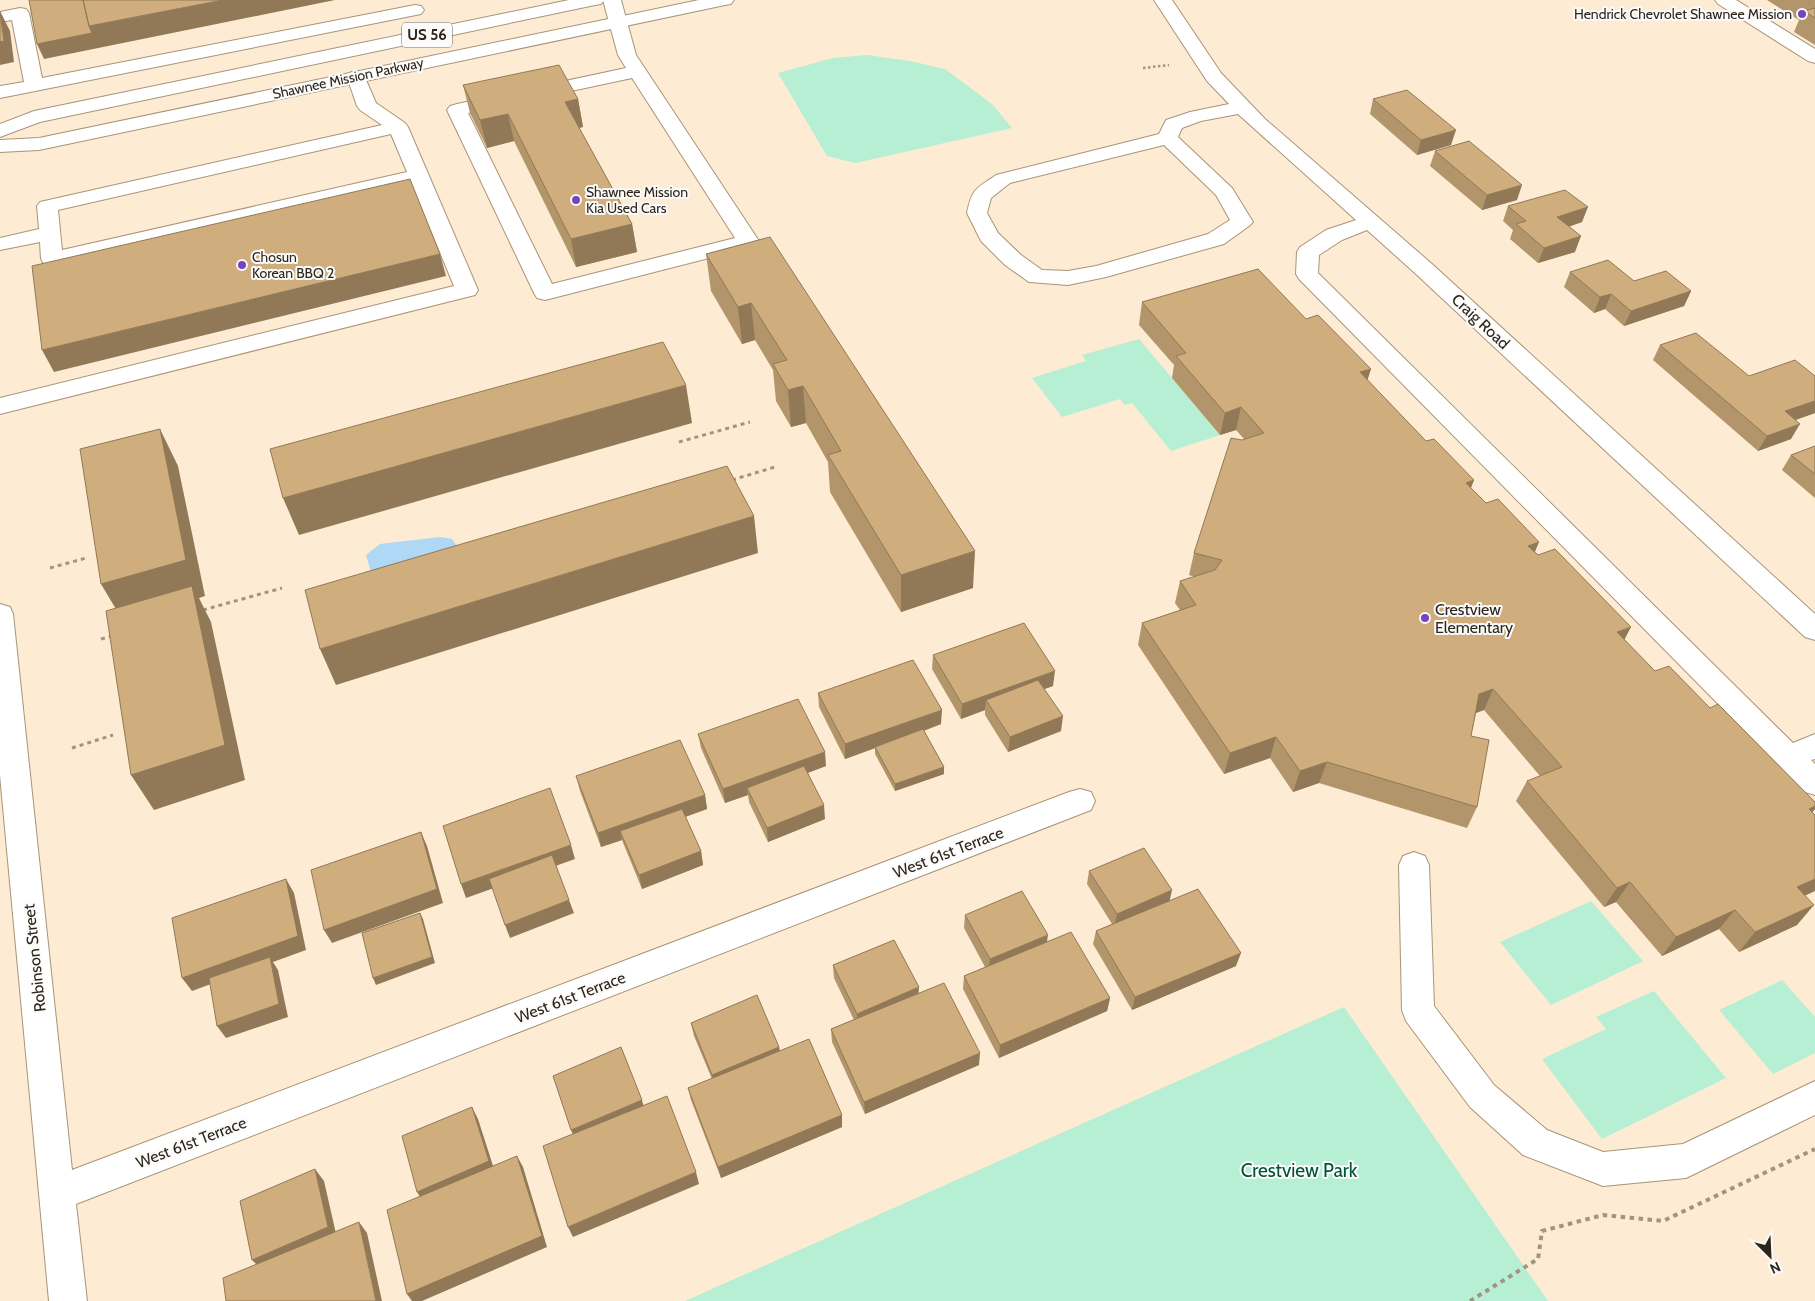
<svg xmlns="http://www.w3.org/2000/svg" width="1815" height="1301" font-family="Cabin,sans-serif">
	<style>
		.green { fill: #b6efd3 }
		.water { fill: #afd7f6 }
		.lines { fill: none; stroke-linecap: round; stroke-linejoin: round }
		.minor-casing { stroke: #a89477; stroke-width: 2 }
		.highway-casing { stroke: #a89477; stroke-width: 2 }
		.path-far2 { stroke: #a39482; stroke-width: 2.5; stroke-dasharray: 2.5 2.5; stroke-linecap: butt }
		.path-far1 { stroke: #a39482; stroke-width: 3; stroke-dasharray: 4 4; stroke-linecap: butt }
		.path { stroke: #a39482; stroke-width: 4; stroke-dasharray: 4.5 4.5; stroke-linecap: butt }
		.minor { fill: #fff; fill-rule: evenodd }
		.highway { fill: #fff; fill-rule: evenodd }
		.wall { fill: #b2956b }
		.shaded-wall { fill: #917957 }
		.building { fill: #cfad7c; stroke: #917957 }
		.poi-dot { fill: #74b; stroke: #fbfbfb; stroke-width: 2 }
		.labels { text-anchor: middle; stroke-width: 4; stroke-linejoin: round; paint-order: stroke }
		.far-poi-label { font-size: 14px; fill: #2e251a; stroke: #fbfbfb; text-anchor: start }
		.far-street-label { font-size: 14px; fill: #2e251a; stroke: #fbfbfb }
		.shield { fill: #fbfbfb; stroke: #6c655e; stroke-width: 1 }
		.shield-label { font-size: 15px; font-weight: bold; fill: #2e251a }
		.street-label { font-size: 16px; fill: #2e251a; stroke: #fbfbfb }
		.poi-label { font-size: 16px; fill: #2e251a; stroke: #fbfbfb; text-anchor: start }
		.near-park-label { font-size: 19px; fill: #005339; stroke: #fbfbfb }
	</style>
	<rect width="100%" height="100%" fill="#fdebd3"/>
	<path class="green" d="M867,55L910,61L945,69L992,104L1012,128L855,163L827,156L778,73L833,58Z
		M1139,339L1220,435L1171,451L1132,403L1125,405L1120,399L1062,417L1032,378L1086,361L1082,355Z
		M1591,901L1643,961L1551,1005L1500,942Z
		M1782,980L1815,1017V1053L1773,1074L1719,1010Z
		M1654,991L1726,1078L1602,1139L1542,1059L1606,1029L1596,1017Z
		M1344,1007L1548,1301H685Z"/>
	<path class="water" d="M440,537L452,539L457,546L380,575L370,569L366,555L380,544Z"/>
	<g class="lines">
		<g class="minor-casing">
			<path id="minor" d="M603,0H621L636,55L759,241L756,246L545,300L537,298L534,293L447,110L450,106L457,104L626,68L618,55ZM632,78L735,238L552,284L468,113Z
				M1154,0H1172L1221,73L1265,119L1432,264L1815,614V640L1805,637L1416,274L1367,230L1342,240L1319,255L1318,273L1793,743L1815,734V759L1811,760L1815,764V795L1805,792L1299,279L1296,274L1297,252L1300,247L1326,230L1356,220L1238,114L1201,121L1182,128L1178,137L1232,188L1253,222L1249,226L1224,244L1106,277L1068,285L1029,282L1005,265L981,241L967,213C972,188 976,189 996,175L1159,134L1166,120L1190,112L1229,104L1207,81ZM1164,145L1216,195L1230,220L1208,234L1096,266L1068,271L1042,270L1021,255L998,233L987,213L991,198L1010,183Z
				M1715,0H1736L1815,49V63L1808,61L1718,4Z
				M415,5L421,6L424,10L421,14L0,98V86L24,82L12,20L0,22V12L20,8L26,9L29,13L42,78Z
				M356,71L363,73L376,103L405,123L408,127L478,290L475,295L0,414V398L454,286L411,183L52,266L44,264L41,259L40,242L0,250V238L39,229L37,206L40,202L382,125L360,110L357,106L347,77L349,73ZM391,134L407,172L62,250L58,210Z
				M0,604L10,607L13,614L72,1170L1069,792L1080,789L1091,792L1095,801L1091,810L76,1204L87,1301H49L0,775Z
				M1414,852L1425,856L1429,865L1434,1006L1494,1085L1547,1130L1603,1152L1683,1144L1815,1081V1115L1686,1178L1603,1186L1523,1155L1470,1107L1406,1021L1402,1010L1399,865L1403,856Z"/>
		</g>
		<g class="highway-casing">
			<path id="highway" d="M569,0H604L601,4L595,5L40,122L0,137V124L34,111Z
				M699,0H734L731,4L725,5L39,150L0,152V140L39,138Z"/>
		</g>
		<path class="path-far2" d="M1143,68L1169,65"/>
		<path class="path-far1" d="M679,442L750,422
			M732,480L775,467
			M50,568L86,558
			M203,610L282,588
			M101,639L113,636
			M72,748L113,735"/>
		<path class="path" d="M1470,1301L1538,1259L1542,1231L1603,1215L1663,1221L1815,1149"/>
		<use href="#minor" class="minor"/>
		<use href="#highway" class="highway"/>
	</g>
	<path class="wall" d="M1767,0H1815V45L1794,32L1799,20Z
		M463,85L578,99L583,127L579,128L632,224L637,252L576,267L514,141L487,148L470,113Z
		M1373,99L1451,145L1417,155L1370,114Z
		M1435,151L1517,200L1482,210L1430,166Z
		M1508,206L1582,222L1569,227L1575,252L1538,263L1510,239L1513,230L1503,221Z
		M770,237L973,588L901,612L830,492L828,462L806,423L791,427L776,401L773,370L755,340L742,344L711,291L706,254Z
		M1570,272L1634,281L1691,291L1684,306L1624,326L1605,309L1594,313L1564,287Z
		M1142,302L1306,319L1367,380L1426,441L1474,480L1471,488L1535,552L1624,640L1655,671L1710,708L1815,802V809L1812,812L1805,895L1797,925L1739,952L1719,929L1662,956L1616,902L1604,907L1516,801L1527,781L1540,776L1484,710L1476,713L1471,736L1477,807L1467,828L1319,783L1293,792L1270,758L1224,774L1138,645L1142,623L1180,610L1175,603L1180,581L1195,577L1189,575L1194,553L1242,440H1245L1236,430L1220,435L1172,378L1174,365L1139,325Z
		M1660,345L1815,413L1795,420L1791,439L1758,451L1653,360Z
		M1815,446V498L1782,470L1791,455Z
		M933,655L1053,686L1044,689L1061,731L1008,752L985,715V710L961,719L932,669Z
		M818,693L941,724L924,731L944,767V774L895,791L875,754V748L845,759L819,707Z
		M698,734L826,766L808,773L825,819L768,842L749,802L748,795L725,803L701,748Z
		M576,776L705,795L707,809L685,817L701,851L703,865L642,889L624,845L622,840L601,847L580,791Z
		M1089,871L1170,900L1236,966L1132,1010L1093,944L1096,931L1112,924L1087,884Z
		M965,915L1047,942L1110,998L1107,1011L999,1058L963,989L964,976L985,967L964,928Z
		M833,965L918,993L979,1065L865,1114L832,1042L831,1029L854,1020L834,978Z
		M691,1023L779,1047L780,1051L842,1115V1127L721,1178L691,1100L688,1088L712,1079L694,1036Z"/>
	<path class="shaded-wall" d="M223,0H335L44,59L37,44L89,26Z
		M0,11L10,31L14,62L0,65Z
		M578,99L583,127L570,130L565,102Z
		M508,114L514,141L487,148L480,120Z
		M1456,130L1451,145L1417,155L1421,140Z
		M1522,185L1517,200L1482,210L1487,195Z
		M1588,207L1582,222L1551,232L1557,217Z
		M632,224L637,252L576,267L571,239Z
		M1581,236L1575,252L1538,263L1544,248Z
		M440,254L446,276L54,372L42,350Z
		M1691,291L1684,306L1624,326L1631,311Z
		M1611,294L1605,309L1594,313L1600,297Z
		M751,303L755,340L742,344L738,307Z
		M1371,369L1364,391L1360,372Z
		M686,385L692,423L299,535L283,498Z
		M803,386L806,423L791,427L788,390Z
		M1815,401V413L1776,427L1785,411Z
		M1241,407L1236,430L1220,435L1225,413Z
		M1800,424L1791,439L1758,451L1767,436Z
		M160,429L178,466L205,596L199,598L211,622L245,780L154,810L131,775L123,621L101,584Z
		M1474,480L1465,502L1466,483Z
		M754,516L758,553L336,685L320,649Z
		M1539,542L1530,564L1528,546Z
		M975,551L973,588L901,612V575Z
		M1631,627L1620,648L1617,632Z
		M1055,671L1053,686L991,708L986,700L985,710L961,719L962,704Z
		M1493,689L1484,710L1470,715L1479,694Z
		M942,710L941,724L845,759V744Z
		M1063,716L1061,731L1008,752L1010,737Z
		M1276,737L1270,758L1224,774L1230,753Z
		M825,752L826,766L750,794L747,788L748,795L725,803L723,789Z
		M1327,762L1319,783L1293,792L1300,771Z
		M944,767V774L895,791V784Z
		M705,795L707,809L624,839L620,831L622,840L601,847L598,833Z
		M824,805L825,819L768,842L767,828Z
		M1815,806V809L1802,825L1809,809Z
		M421,832L427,846L443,903L332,943L324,930Z
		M571,845L575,859L466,898L461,884Z
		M701,851L703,865L642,889L639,875Z
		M286,879L294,893L306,950L273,962L278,970L288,1017L226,1038L217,1026L271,962L192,991L182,978Z
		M1815,879V891L1781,907L1797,887Z
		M1630,882L1616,902L1604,907L1617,888Z
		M1172,890L1169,904L1114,927L1117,914Z
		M569,900L574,913L510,938L505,925Z
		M1814,905L1797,925L1739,952L1755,932Z
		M1735,910L1719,929L1662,956L1676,937Z
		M420,913L423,919L435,963L376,985L373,978Z
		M1048,935L1046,948L988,972L990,959Z
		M1241,953L1236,966L1132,1010L1135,997Z
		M919,987L918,1000L857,1027V1014Z
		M1110,998L1107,1011L999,1058L1000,1045Z
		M779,1047L781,1059L715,1087L712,1075Z
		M980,1053L979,1065L865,1114L864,1102Z
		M642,1100L645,1112L576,1142L571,1130Z
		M472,1107L478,1119L495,1172L424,1203L417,1192Z
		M842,1115V1127L721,1178L718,1167Z
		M517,1156L523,1167L547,1247L422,1301H412L407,1294Z
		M315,1169L324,1181L337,1238L262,1270L252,1260Z
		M696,1172L699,1184L573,1237L568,1227Z
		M359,1222L367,1233L382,1301H376Z"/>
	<path class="building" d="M29,0H83L89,26L92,33L37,44Z
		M83,0H223L89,26Z
		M1815,8V18L1804,11Z
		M0,12L4,41L0,42Z
		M559,65L578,99L565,102L632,224L571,239L508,114L480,120L463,85Z
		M1407,90L1456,130L1421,140L1373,99Z
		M1469,141L1522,185L1487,195L1435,151Z
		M410,179L440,254L42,350L32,266Z
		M1565,190L1588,207L1557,217L1581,236L1544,248L1516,224L1526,221L1508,206Z
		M770,237L975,551L901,575L828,455L841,451L803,386L788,390L773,364L787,360L751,303L738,307L706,254Z
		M1608,260L1634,281L1666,271L1691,291L1631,311L1611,294L1600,297L1570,272Z
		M1258,269L1306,319L1318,315L1371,369L1360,372L1426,441L1434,439L1474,480L1466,483L1486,503L1498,499L1539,542L1528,546L1538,555L1555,549L1631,627L1617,632L1655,671L1669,666L1710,708L1718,704L1815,802V806L1809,809L1815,815V879L1797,887L1814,905L1755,932L1735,910L1676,937L1630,882L1617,888L1527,781L1562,767L1493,689L1479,694L1471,736L1489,740L1477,807L1327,762L1300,771L1276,737L1230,753L1142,623L1196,605L1180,581L1215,570L1222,560L1194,553L1231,438L1242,440L1264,433L1241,407L1225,413L1176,356L1186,353L1142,302Z
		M1696,333L1749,376L1795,360L1815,376V401L1785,411L1800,424L1767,436L1660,345Z
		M663,342L686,385L283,498L270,449Z
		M160,429L186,560L101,584L80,449Z
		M1815,446V474L1791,455Z
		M727,466L754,516L320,649L305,590Z
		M192,586L225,745L131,775L106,611Z
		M1024,623L1055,671L962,704L933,655Z
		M913,660L942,710L845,744L818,693Z
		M1038,680L1063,716L1010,737L986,700Z
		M798,699L825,752L723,789L698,734Z
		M923,729L944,767L895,784L875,747Z
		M680,740L705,795L598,833L576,776Z
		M804,766L824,805L767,828L747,788Z
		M550,788L571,845L461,884L443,826Z
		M682,809L701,851L639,875L620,831Z
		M421,832L437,889L324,930L311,870Z
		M1144,848L1172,890L1117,914L1089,871Z
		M552,855L569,900L505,925L489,879Z
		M286,879L298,936L182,978L172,918Z
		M1198,889L1241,953L1135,997L1096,931Z
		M1022,891L1048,935L990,959L965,915Z
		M420,913L432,957L373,978L362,933Z
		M1071,932L1110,998L1000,1045L964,976Z
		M894,940L919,987L857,1014L833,965Z
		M270,957L279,1004L217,1026L209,978Z
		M944,983L980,1053L864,1102L831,1029Z
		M757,995L779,1047L712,1075L691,1023Z
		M809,1039L842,1115L718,1167L688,1088Z
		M621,1047L642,1100L571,1130L553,1076Z
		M667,1096L696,1172L568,1227L543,1146Z
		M472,1107L489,1161L417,1192L402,1136Z
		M517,1156L542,1236L407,1294L387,1210Z
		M315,1169L328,1227L252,1260L240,1201Z
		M359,1222L376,1301H226L223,1278Z"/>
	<g class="poi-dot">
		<circle cx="1802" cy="14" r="5"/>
		<circle cx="576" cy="200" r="5"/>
		<circle cx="242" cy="265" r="5"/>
		<circle cx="1425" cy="618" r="5"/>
	</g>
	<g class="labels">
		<g class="far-poi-label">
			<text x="1792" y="19" text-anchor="end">Hendrick Chevrolet Shawnee Mission</text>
			<text x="586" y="197">Shawnee Mission<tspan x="586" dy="16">Kia Used Cars</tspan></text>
			<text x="252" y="262">Chosun<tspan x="252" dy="16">Korean BBQ 2</tspan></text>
		</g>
		<g class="far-street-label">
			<text transform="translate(348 78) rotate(-12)" y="5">Shawnee Mission Parkway</text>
		</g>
		<rect class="shield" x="402" y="22.5" width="50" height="25" rx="4"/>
		<g class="shield-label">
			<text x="427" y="40">US 56</text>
		</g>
		<g class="street-label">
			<text transform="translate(1481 321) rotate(43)" y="6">Craig Road</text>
			<text transform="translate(948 852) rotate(-21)" y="6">West 61st Terrace</text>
			<text transform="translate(34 958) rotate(-96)" y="6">Robinson Street</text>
			<text transform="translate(570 997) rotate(-21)" y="6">West 61st Terrace</text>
			<text transform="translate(191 1142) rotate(-21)" y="6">West 61st Terrace</text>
		</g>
		<g class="poi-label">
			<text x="1435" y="615">Crestview<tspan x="1435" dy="18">Elementary</tspan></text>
		</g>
		<g class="near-park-label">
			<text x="1299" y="1177">Crestview Park</text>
		</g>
	</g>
	<g transform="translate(1770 1256) rotate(156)" stroke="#fbfbfb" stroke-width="4" paint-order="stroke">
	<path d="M0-4L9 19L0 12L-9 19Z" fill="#2e251a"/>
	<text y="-8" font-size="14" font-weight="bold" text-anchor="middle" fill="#2e251a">N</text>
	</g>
</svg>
